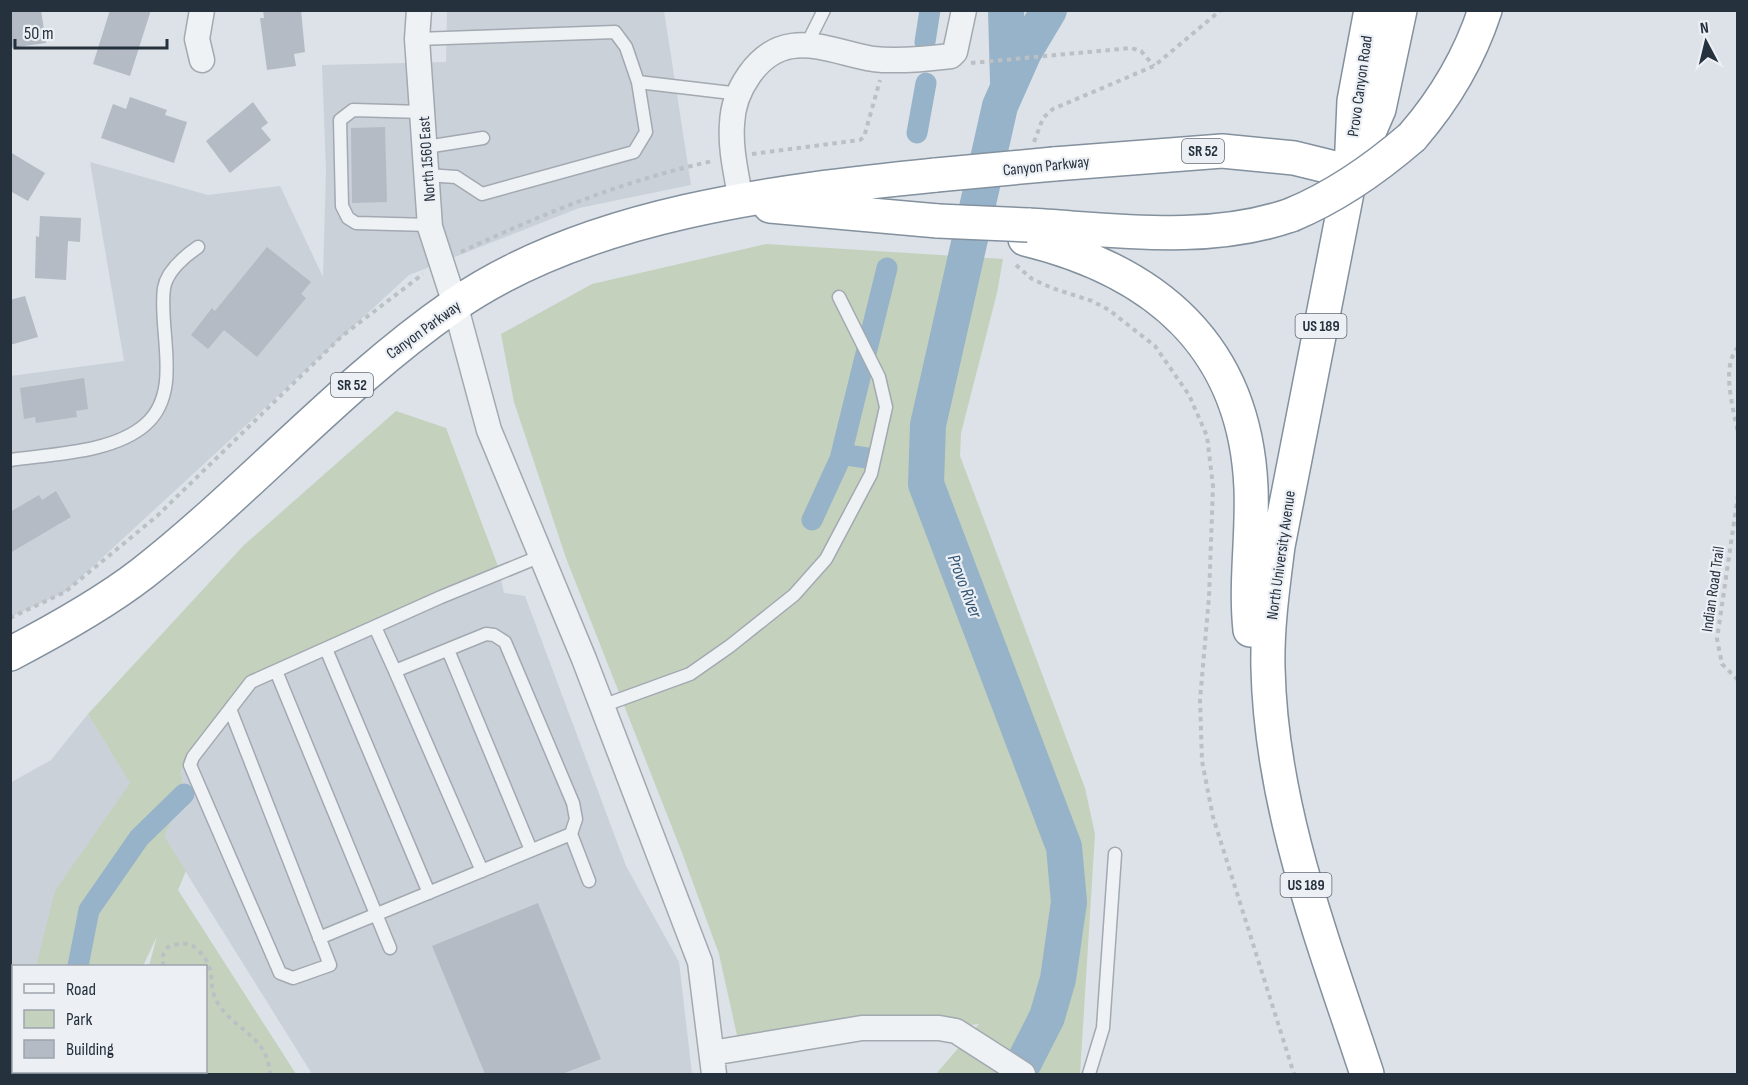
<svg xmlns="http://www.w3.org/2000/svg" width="1748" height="1085" font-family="'Sofia Sans Condensed',sans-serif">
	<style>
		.built { fill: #cad1d9 }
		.green { fill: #c4d1bd }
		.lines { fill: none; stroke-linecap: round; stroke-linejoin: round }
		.canal { stroke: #96b3c9; stroke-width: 21 }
		.river { stroke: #96b3c9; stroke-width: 36 }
		.building { fill: #b4bbc4 }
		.lane-casing { stroke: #a2a9b1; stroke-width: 15 }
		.street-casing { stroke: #a2a9b1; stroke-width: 27 }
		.highway-casing { stroke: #83909e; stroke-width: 36 }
		.path { stroke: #bbc0c5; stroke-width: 4; stroke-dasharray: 4.5 4.5; stroke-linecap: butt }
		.lane { stroke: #eff2f5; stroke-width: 12 }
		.street { stroke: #eff2f5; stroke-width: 24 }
		.highway { stroke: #fff; stroke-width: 33 }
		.highway-bridge-casing { stroke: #83909e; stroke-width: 36; stroke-linecap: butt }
		.highway-bridge { stroke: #fff; stroke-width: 33 }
		.labels { text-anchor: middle; stroke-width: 4.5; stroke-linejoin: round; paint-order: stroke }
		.shield { fill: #ecf0f5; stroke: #616a75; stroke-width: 1.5 }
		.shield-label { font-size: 15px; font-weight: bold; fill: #26313e }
		.street-label { font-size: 16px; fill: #26313e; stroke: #ecf0f5 }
		.water-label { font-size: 18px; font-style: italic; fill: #2f5373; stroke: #ecf0f5 }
	</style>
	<rect width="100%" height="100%" fill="#dce2e7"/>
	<path class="built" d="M447,11H664L691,185L579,208L409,275L65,592L11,617L10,376L124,361L90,162L208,195L280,186L323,277L326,170L322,65L446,62Z
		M499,569L504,593L525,596L626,866L679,962L692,1074H312L164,837L72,966H14V1072L11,1074L10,783L51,760L88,714L163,836L184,794L181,770L249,681Z"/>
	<path class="green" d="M766,244L1003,259L997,293L961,433L960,456L1085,788L1095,834L1080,1074H936L979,1024L740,1049L719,954L681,850L566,558L514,402L501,334L592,284Z
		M396,411L446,428L499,569L249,681L181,770L184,794L164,836L186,871L178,890L296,1074H118L119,1072H206V966H149L157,936L143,966H36L55,891L130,783L88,714L244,545Z
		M13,1055L14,1072H97L95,1074H11Z"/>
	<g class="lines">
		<path class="canal" d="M925,42L930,10
			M917,133L926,83
			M840,459L847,455L867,458
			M812,520L840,459L887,268
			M78,966L89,910L139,838L184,794
			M56,1074L57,1072"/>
		<path class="river" d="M1006,10L1008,82
			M1018,1074L1047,1017L1058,979L1069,902L1064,847L926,484L928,425L1000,106L1024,52L1049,10"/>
	</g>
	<path class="building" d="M10,10H41L46,43L10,48Z
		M110,10H151L130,76L93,64Z
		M263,10H301L305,52L294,54L296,66L267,70L260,18H264Z
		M130,97L167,110L165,115L187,122L174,163L101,138L113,104L126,109Z
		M253,102L268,123L261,128L271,140L230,173L206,141Z
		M385,127L387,202L352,203L351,128Z
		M10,152L45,173L28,201L10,191Z
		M40,216L81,218L80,242L68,241L66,280L35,278L36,236L39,237Z
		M267,247L311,282L301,294L306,298L257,357L224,330L208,349L191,335L212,308L215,311Z
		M25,296L38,337L10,345V300Z
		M84,378L88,409L76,411L77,417L36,423L35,417L24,419L20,388Z
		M56,491L71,517L10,553V512L39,495L42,500Z
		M538,903L601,1059L562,1074H485L432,946Z"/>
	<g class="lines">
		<g class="lane-casing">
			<path id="lane" d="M417,39L615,32L626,47L638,82L646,132L634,152L482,194L456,177L427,175
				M806,46L824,10
				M638,82L740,94
				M423,112L353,110L340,120L342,206L348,218L356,223L430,225
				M426,147L483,138
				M10,460C51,454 114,453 146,424C183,391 158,330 164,288C167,271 185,256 198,247
				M375,627L395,671L486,634L494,635L505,642L573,803L576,819L571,834
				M326,649L429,893
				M448,650L531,850
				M276,671L390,948
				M395,671L482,871
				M602,706L690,674L730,646L794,595L826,559L871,474L886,407L879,377L839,297
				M230,709L330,965L293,978L280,973L190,765L193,757L251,682L441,597L541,556
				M319,938L571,834L589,881
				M1089,1074L1103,1028L1115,854"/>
		</g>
		<g class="street-casing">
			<path id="street" d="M419,10L417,39L430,227L455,304L489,430L584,659L700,962L714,1074
				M202,60L197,39L202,10
				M741,202C737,176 730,150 732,124C733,92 757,51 792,46C818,42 847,55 873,59C897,62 926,59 951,56L955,52L964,10
				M712,1053L862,1028H939L956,1031L1023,1074"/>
		</g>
		<g class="highway-casing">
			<path id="highway" d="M1412,137C1445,99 1469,59 1485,10
				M1357,160L1379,109L1400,10
				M1054,164L1222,151L1294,158L1351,172
				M770,206L938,221
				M1028,225C1116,230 1207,244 1291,215
				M1025,239C1156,271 1245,346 1251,488C1253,535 1245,583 1250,630
				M10,654C56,630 103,604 143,573C251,488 341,384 453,306C587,213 778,191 936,175
				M1367,1074C1324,943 1271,809 1268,668C1267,627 1273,586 1278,546L1351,172L1354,101L1371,10"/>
		</g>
		<path class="path" d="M971,63L1131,48L1141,51L1154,66
			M1034,142L1043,118L1053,109L1154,66L1221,10
			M752,154L860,140L864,137L880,80
			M461,252C542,214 625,180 713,161
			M1016,265L1032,279L1052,288L1092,301L1109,310L1155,346L1189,395L1207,436L1213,486L1209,597L1200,700L1202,761L1213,817L1294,1074
			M1738,347C1720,368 1734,409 1738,434
			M1738,495L1717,639L1722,664L1738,680
			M10,618L65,592L157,516L342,336L423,274
			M163,966V955L168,947C179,943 189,941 198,950C218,970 207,985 217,1002C234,1031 267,1034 270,1074
			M115,1074L117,1072"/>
		<use href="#lane" class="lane"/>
		<use href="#street" class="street"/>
		<use href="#highway" class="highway"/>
		<g class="highway-bridge-casing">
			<path id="highway-bridge" d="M936,175L1054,164
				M1291,215C1337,196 1375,169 1412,137
				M938,221L1028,225"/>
		</g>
		<use href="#highway-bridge" class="highway-bridge"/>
	</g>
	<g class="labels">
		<g class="shield">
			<rect x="1182" y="139" width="42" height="24" rx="4.5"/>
			<rect x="1295.5" y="314" width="51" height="24" rx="4.5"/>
			<rect x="331" y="373" width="42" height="24" rx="4.5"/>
			<rect x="1280.5" y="873" width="51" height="24" rx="4.5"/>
		</g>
		<g class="shield-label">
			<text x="1203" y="156">SR 52</text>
			<text x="1321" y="331">US 189</text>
			<text x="352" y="390">SR 52</text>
			<text x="1306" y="890">US 189</text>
		</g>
		<g class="street-label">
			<text transform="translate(1359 86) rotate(-82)" y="6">Provo Canyon Road</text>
			<text transform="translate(426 159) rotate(-94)" y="6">North 1560 East</text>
			<text transform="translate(1046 165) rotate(-6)" y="6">Canyon Parkway</text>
			<text transform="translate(423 329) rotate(-36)" y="6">Canyon Parkway</text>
			<text transform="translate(1280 555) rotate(-82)" y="6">North University Avenue</text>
			<text transform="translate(1712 589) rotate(-82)" y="6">Indian Road Trail</text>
		</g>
		<g class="water-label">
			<text transform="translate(965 586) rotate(69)" y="6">Provo River</text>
		</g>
	</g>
	<rect width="1748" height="1085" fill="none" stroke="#26313e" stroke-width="24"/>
	<rect x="12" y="965" width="195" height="108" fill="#ecf0f5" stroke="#9da4ac" stroke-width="1.5"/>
	<rect x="24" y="984" width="30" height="9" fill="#eff2f5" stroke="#9da4ac" stroke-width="1.5"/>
	<text x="66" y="995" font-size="18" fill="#26313e">Road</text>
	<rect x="24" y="1010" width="30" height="18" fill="#c4d1bd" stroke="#9da4ac" stroke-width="1.5"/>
	<text x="66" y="1025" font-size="18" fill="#26313e">Park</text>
	<rect x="24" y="1040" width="30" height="18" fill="#b4bbc4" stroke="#9da4ac" stroke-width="1.5"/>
	<text x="66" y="1055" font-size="18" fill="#26313e">Building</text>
	<g transform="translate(1706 42) rotate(353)" stroke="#ecf0f5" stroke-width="4.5" paint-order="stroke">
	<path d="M0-4.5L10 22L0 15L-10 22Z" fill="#26313e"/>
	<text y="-9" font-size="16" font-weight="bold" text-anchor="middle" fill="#26313e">N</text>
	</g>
	<path d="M15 39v9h152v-9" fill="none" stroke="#26313e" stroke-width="3"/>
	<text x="24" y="39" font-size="18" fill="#26313e" stroke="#ecf0f5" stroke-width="4.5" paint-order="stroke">50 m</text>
</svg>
